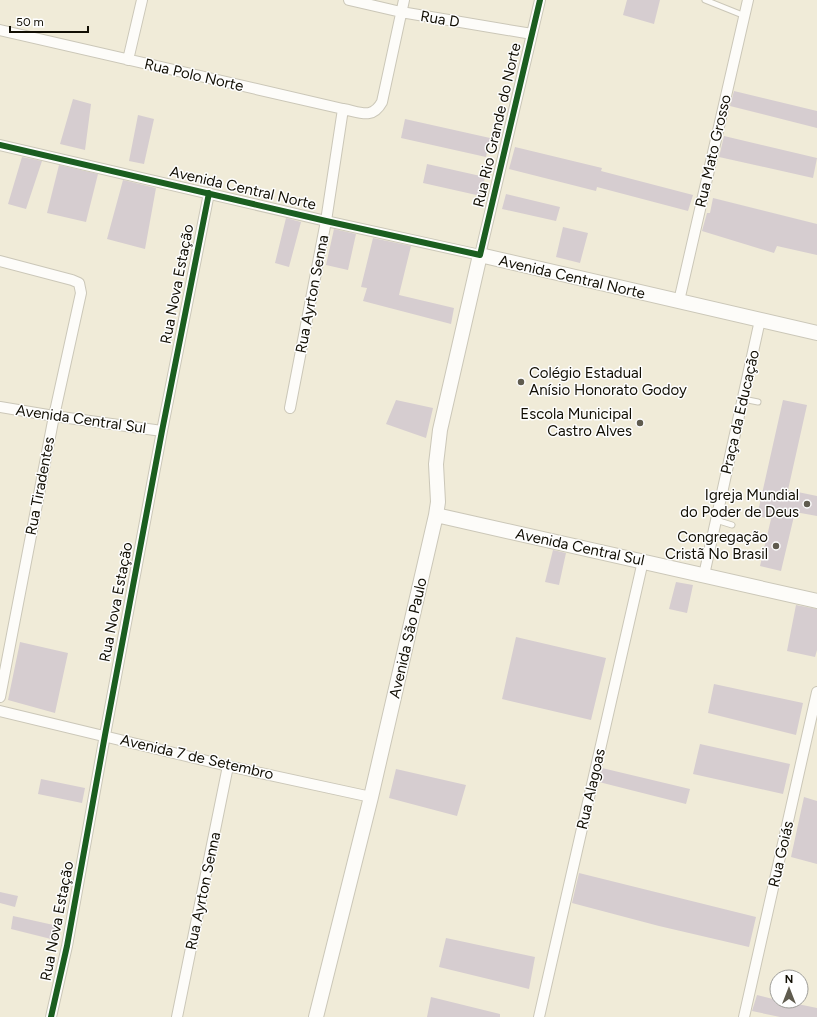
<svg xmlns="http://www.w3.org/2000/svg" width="817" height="1017" font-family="Figtree,sans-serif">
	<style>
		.building { fill: #d6cdd0 }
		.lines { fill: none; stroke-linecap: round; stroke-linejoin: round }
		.service-casing { stroke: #cbc7b8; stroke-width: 7 }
		.minor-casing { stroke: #cbc7b8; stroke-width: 12 }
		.secondary-casing { stroke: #cbc7b8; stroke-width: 16 }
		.service { stroke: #fdfcf9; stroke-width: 5 }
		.minor { stroke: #fdfcf9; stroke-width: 10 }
		.secondary { stroke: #fdfcf9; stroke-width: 14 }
		.cycleway-casing { stroke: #fefefe; stroke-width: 8 }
		.cycleway { stroke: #1b5e20; stroke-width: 6 }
		.poi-dot { fill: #5f5b4e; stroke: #fefefe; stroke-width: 1.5 }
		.labels { text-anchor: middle; stroke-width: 3; stroke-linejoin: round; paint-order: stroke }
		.street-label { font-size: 15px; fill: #110e03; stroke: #fefefe }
		.poi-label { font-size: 15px; fill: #110e03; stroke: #fefefe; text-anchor: end }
	</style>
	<rect width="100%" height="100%" fill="#f0ebd8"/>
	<path class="building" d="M627,0H660L654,24L623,15Z
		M734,91L817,111V128L730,106Z
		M73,99L91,104L85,150L60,144Z
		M138,115L154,119L144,164L129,161Z
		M405,119L490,138L486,157L401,138Z
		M724,136L817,158L813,178L719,157Z
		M515,147L602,168L601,171L693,195L688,211L597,187L596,191L509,169Z
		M22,157L42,161L26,209L8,204Z
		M427,164L485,177L481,196L423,183Z
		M59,165L98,174L86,222L47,213Z
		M123,180L156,188L145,249L107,239Z
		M506,194L560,207L556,221L502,209Z
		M713,198L817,224V255L777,246L774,253L702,231L707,213H710Z
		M286,218L301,222L289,267L275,263Z
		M563,227L588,233L580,263L556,257Z
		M334,229L356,234L348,270L326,265Z
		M373,238L411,246L399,295L454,308L451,324L363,301L367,288L361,287Z
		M396,400L433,408L426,438L386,424Z
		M783,400L807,405L788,490L817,496V516L795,512L781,571L760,566L771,519L757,516Z
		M553,550L566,553L559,585L545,582Z
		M676,582L693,585L687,613L669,609Z
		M796,605L817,609V650L815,657L787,651Z
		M516,637L606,658L591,720L502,699Z
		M20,642L68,653L55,713L8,700Z
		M714,684L803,703L796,735L708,713Z
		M700,744L790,764L783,794L693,774Z
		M602,768L690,789L686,804L599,782Z
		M396,769L466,785L457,816L389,798Z
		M41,779L85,788L82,803L38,794Z
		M804,797L817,801V864L791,857Z
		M579,873L756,917L749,947L659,926L572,903Z
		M0,892L18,896L15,907L0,903Z
		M13,916L58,926L55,940L11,929Z
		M446,938L535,957L529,989L439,967Z
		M757,995L777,1000V1001H783L817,1008V1017H780L752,1011Z
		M431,997L500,1014V1017H427Z"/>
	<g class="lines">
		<g class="service-casing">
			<path id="service" d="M705,0L745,16
				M743,399L758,402
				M716,520L732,525"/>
		</g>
		<g class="minor-casing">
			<path id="minor" d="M349,0L401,12L532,34
				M0,30L343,109C360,112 372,120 382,102L404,0
				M128,60L142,0
				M0,145L326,221L480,255L540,0
				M0,261L72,280L79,283L81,293L54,416L0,697
				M679,301L748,0
				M0,407L54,416L162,431
				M290,408L326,221L343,109
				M704,575L760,320
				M0,711L228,766L371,797
				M51,1017L67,946L105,735L162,431L209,193
				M177,1017L228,766
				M539,1017L643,561
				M744,1017L817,692"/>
		</g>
		<g class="secondary-casing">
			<path id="secondary" d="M436,515L817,601
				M316,1017L371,797L436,515L438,502L436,464L440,430L480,255L817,333"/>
		</g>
		<use href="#service" class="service"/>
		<use href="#minor" class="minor"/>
		<use href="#secondary" class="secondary"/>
		<g class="cycleway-casing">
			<path id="cycleway" d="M0,145L326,221L480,255L540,0
				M51,1017L67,946L105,735L162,431L209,193"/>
		</g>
		<use href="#cycleway" class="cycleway"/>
	</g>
	<g class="poi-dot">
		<circle cx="521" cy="382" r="4"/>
		<circle cx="640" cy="423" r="4"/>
		<circle cx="807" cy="504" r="4"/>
		<circle cx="776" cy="546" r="4"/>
	</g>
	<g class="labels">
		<g class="street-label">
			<text transform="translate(440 19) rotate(9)" y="5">Rua D</text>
			<text transform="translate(194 75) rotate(13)" y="5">Rua Polo Norte</text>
			<text transform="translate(497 125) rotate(-77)" y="5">Rua Rio Grande do Norte</text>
			<text transform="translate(713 151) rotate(-77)" y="5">Rua Mato Grosso</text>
			<text transform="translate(243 188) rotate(13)" y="5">Avenida Central Norte</text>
			<text transform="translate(572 277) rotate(13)" y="5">Avenida Central Norte</text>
			<text transform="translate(177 284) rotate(-79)" y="5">Rua Nova Estação</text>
			<text transform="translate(312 294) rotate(-79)" y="5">Rua Ayrton Senna</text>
			<text transform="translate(740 412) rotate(-77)" y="5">Praça da Educação</text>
			<text transform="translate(81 419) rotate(8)" y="5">Avenida Central Sul</text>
			<text transform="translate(40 486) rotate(-79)" y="5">Rua Tiradentes</text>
			<text transform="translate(580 547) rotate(12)" y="5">Avenida Central Sul</text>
			<text transform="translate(116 602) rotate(-79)" y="5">Rua Nova Estação</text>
			<text transform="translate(408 638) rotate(-77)" y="5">Avenida São Paulo</text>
			<text transform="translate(197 757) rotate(13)" y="5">Avenida 7 de Setembro</text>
			<text transform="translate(591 789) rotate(-77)" y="5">Rua Alagoas</text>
			<text transform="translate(781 854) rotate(-77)" y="5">Rua Goiás</text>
			<text transform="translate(203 891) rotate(-78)" y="5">Rua Ayrton Senna</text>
			<text transform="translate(57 921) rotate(-79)" y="5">Rua Nova Estação</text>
		</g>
		<g class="poi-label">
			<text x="529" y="378" text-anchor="start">Colégio Estadual<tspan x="529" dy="17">Anísio Honorato Godoy</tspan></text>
			<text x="632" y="419">Escola Municipal<tspan x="632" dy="17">Castro Alves</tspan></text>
			<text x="799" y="500">Igreja Mundial<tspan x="799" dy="17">do Poder de Deus</tspan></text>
			<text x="768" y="542">Congregação<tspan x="768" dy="17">Cristã No Brasil</tspan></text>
		</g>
	</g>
	<g transform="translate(789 989)"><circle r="19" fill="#fefefe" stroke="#9f9e9a"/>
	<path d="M0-3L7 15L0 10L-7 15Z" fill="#5f5b4e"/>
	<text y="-6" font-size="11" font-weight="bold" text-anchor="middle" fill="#110e03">N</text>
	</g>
	<path d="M10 26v6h78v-6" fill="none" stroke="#110e03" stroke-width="2"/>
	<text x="16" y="26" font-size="12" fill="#110e03" stroke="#fefefe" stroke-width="3" paint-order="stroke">50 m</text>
</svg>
